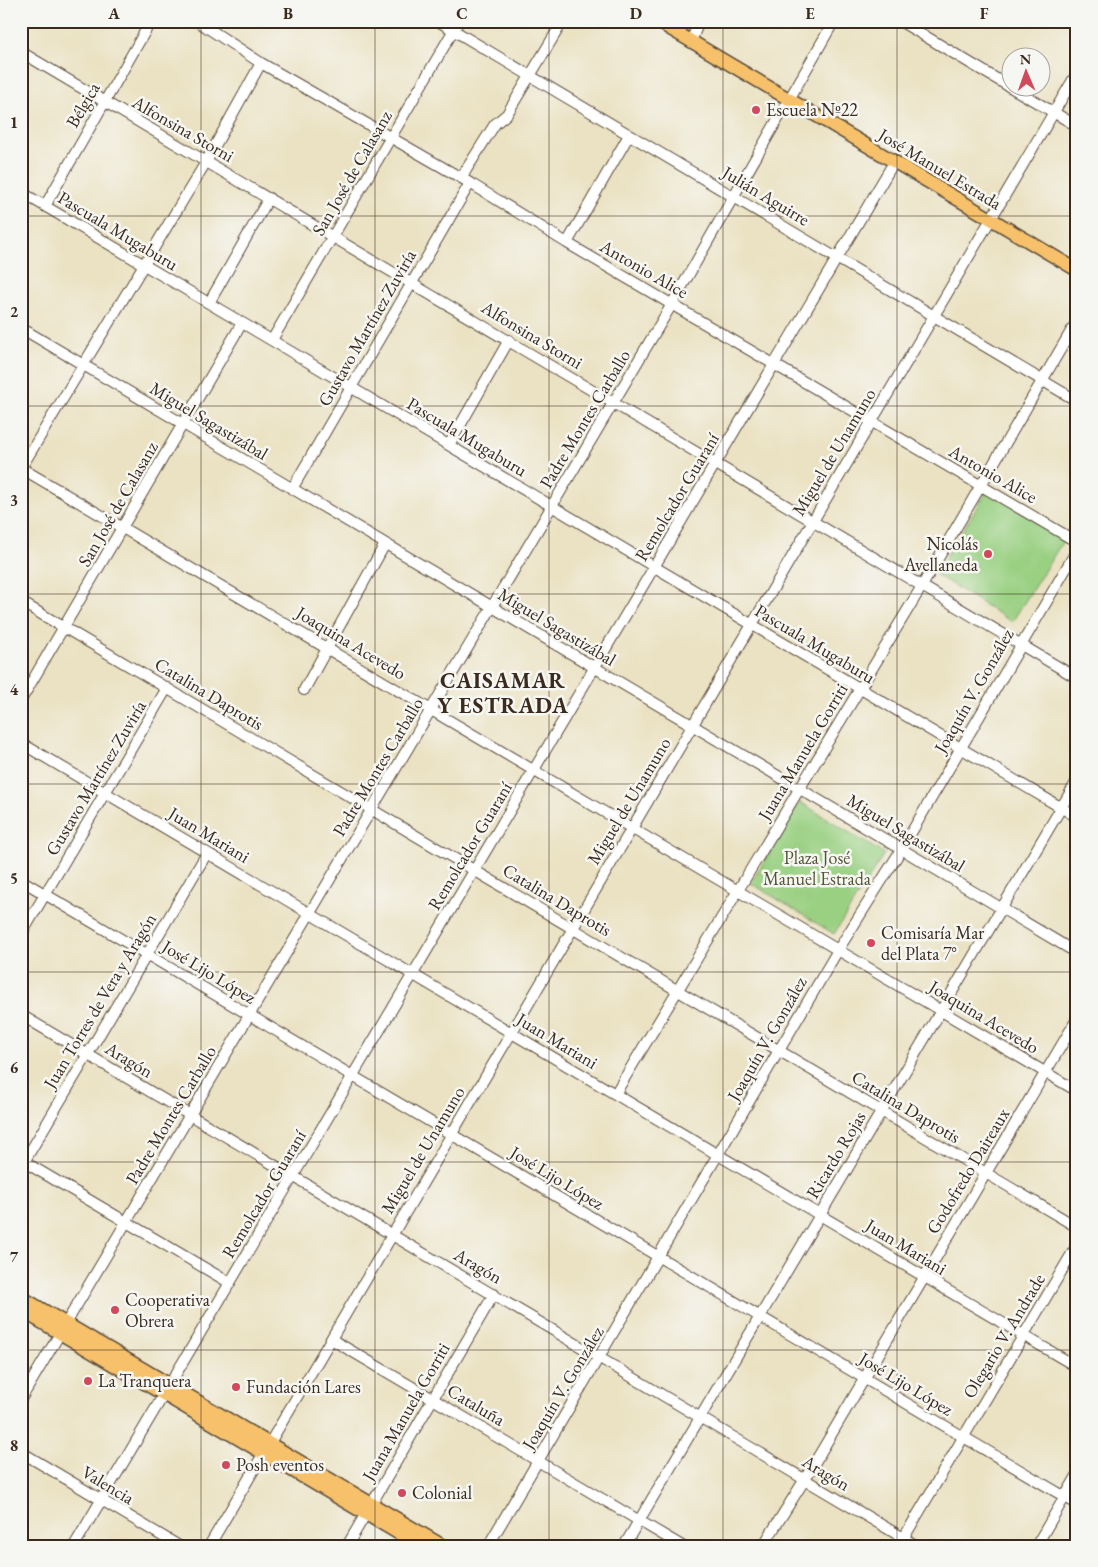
<svg xmlns="http://www.w3.org/2000/svg" width="1098" height="1567" font-family="'EB Garamond',serif">
	<style>
		.green { fill: #9ad082; stroke: #6a7d50 }
		.lines { fill: none; stroke-linecap: round; stroke-linejoin: round }
		.minor-casing { stroke: #554637; stroke-width: 12 }
		.major-casing { stroke: #554637; stroke-width: 15 }
		.minor { stroke: #fff; stroke-width: 10 }
		.major { stroke: #f6c16b; stroke-width: 12 }
		.grid { fill: none; stroke: #3b2a1e; stroke-width: 1; stroke-opacity: 0.55 }
		.poi-dot { fill: #d1495b; stroke: #f6f6f2; stroke-width: 2 }
		.labels { text-anchor: middle; stroke-width: 5; stroke-linejoin: round; paint-order: stroke }
		.street-label { font-size: 18px; fill: #3b2a1e; stroke: #f6f6f2 }
		.poi-label { font-size: 18px; fill: #3b2a1e; stroke: #f6f6f2; text-anchor: start }
		.park-label { font-size: 18px; fill: #535437; stroke: #f6f6f2 }
		.district-label { font-size: 22px; font-weight: bold; letter-spacing: 1px; fill: #3b2a1e; stroke: #f6f6f2 }
		.neatline { fill: none; stroke: #3b2a1e; stroke-width: 2 }
		.grid-label { font-size: 16px; text-anchor: middle; font-weight: bold; fill: #3b2a1e }
	</style>
	<rect width="100%" height="100%" fill="#f6f6f2"/>
	<filter id="ink" filterUnits="userSpaceOnUse"><feTurbulence type="fractalNoise" baseFrequency=".02" numOctaves="2"/><feDisplacementMap in="SourceGraphic" scale="10" xChannelSelector="R" yChannelSelector="G"/><feConvolveMatrix kernelMatrix="1 2 1 2 8 2 1 2 1" color-interpolation-filters="sRGB"/></filter>
	<filter id="wash" filterUnits="userSpaceOnUse"><feTurbulence type="fractalNoise" baseFrequency=".0096" numOctaves="4" result="noise"/><feDisplacementMap in="SourceGraphic" scale="20" xChannelSelector="R" yChannelSelector="G"/><feGaussianBlur stdDeviation="1.12" result="paint"/><feColorMatrix in="noise" values="0 0 0 0 0 0 0 0 0 0 0 0 0 0 0 0 0 1.4 0 .05"/><feComposite in="paint" operator="in"/></filter>
	<g filter="url(#wash)">
		<rect width="100%" height="100%" fill="#ebe2c3"/>
		<path class="green" d="M988,490L1065,538L1012,622L935,574Z
			M800,802L884,854L834,934L751,883Z"/>
	</g>
	<g filter="url(#ink)">
		<g class="lines">
			<g class="minor-casing">
				<path id="minor" d="M197,21L261,63L470,183L567,243L1077,542
					M438,21L1077,401
					M900,21L1010,87
					M691,42L699,21
					M21,52L1077,678
					M1012,88L1077,126
					M461,178L495,124L507,114L563,21
					M21,192L1077,817
					M45,206L151,21
					M567,243L629,135
					M209,303L269,198
					M21,328L1077,953
					M272,340L459,21
					M449,445L509,340
					M21,468L1077,1091
					M21,468L206,162L261,63
					M292,489L470,183
					M21,602L1077,1227
					M304,690L385,544
					M21,700L242,323
					M21,743L1077,1367
					M21,880L1077,1504
					M21,935L167,688
					M21,1015L917,1546
					M615,1094L922,586L1077,321
					M21,1160L230,1283
					M21,1167L207,853
					M331,1339L682,1546
					M21,1399L672,304L834,21
					M21,1452L179,1546
					M74,1546L894,162
					M209,1546L1077,73
					M347,1546L494,1294
					M488,1546L838,950L901,850L1077,550
					M624,1546L1077,781
					M763,1546L805,1479L1077,1019
					M899,1546L1077,1245
					M1036,1546L1077,1476"/>
			</g>
			<g class="major-casing">
				<path id="major" d="M657,21L1077,270
					M21,1297L443,1546
					M21,1310L420,1546"/>
			</g>
			<use href="#minor" class="minor"/>
			<use href="#major" class="major"/>
		</g>
	</g>
	<path class="grid" d="M201,21V1546M375,21V1546M549,21V1546M723,21V1546M897,21V1546M21,216H1077M21,406H1077M21,594H1077M21,784H1077M21,972H1077M21,1162H1077M21,1350H1077"/>
	<g class="poi-dot">
		<circle cx="756" cy="110" r="5"/>
		<circle cx="988" cy="554" r="5"/>
		<circle cx="871" cy="943" r="5"/>
		<circle cx="115" cy="1310" r="5"/>
		<circle cx="88" cy="1381" r="5"/>
		<circle cx="236" cy="1387" r="5"/>
		<circle cx="226" cy="1465" r="5"/>
		<circle cx="402" cy="1493" r="5"/>
	</g>
	<g class="labels">
		<g class="street-label">
			<text transform="translate(83 105) rotate(-60)" y="6">Bélgica</text>
			<text transform="translate(183 129) rotate(30)" y="6">Alfonsina Storni</text>
			<text transform="translate(940 169) rotate(31)" y="6">José Manuel Estrada</text>
			<text transform="translate(352 173) rotate(-60)" y="6">San José de Calasanz</text>
			<text transform="translate(766 196) rotate(31)" y="6">Julián Aguirre</text>
			<text transform="translate(118 231) rotate(31)" y="6">Pascuala Mugaburu</text>
			<text transform="translate(644 269) rotate(30)" y="6">Antonio Alice</text>
			<text transform="translate(367 328) rotate(-60)" y="6">Gustavo Martínez Zuviría</text>
			<text transform="translate(532 335) rotate(31)" y="6">Alfonsina Storni</text>
			<text transform="translate(585 419) rotate(-59)" y="6">Padre Montes Carballo</text>
			<text transform="translate(209 421) rotate(31)" y="6">Miguel Sagastizábal</text>
			<text transform="translate(467 437) rotate(31)" y="6">Pascuala Mugaburu</text>
			<text transform="translate(834 452) rotate(-59)" y="6">Miguel de Unamuno</text>
			<text transform="translate(993 474) rotate(30)" y="6">Antonio Alice</text>
			<text transform="translate(677 497) rotate(-59)" y="6">Remolcador Guaraní</text>
			<text transform="translate(118 504) rotate(-60)" y="6">San José de Calasanz</text>
			<text transform="translate(557 627) rotate(31)" y="6">Miguel Sagastizábal</text>
			<text transform="translate(351 643) rotate(31)" y="6">Joaquina Acevedo</text>
			<text transform="translate(815 644) rotate(31)" y="6">Pascuala Mugaburu</text>
			<text transform="translate(974 691) rotate(-60)" y="6">Joaquín V. González</text>
			<text transform="translate(209 694) rotate(31)" y="6">Catalina Daprotis</text>
			<text transform="translate(803 752) rotate(-59)" y="6">Juana Manuela Gorriti</text>
			<text transform="translate(378 767) rotate(-59)" y="6">Padre Montes Carballo</text>
			<text transform="translate(96 778) rotate(-59)" y="6">Gustavo Martínez Zuviría</text>
			<text transform="translate(629 801) rotate(-59)" y="6">Miguel de Unamuno</text>
			<text transform="translate(906 833) rotate(31)" y="6">Miguel Sagastizábal</text>
			<text transform="translate(209 835) rotate(31)" y="6">Juan Mariani</text>
			<text transform="translate(470 846) rotate(-59)" y="6">Remolcador Guaraní</text>
			<text transform="translate(557 900) rotate(31)" y="6">Catalina Daprotis</text>
			<text transform="translate(209 972) rotate(31)" y="6">José Lijo López</text>
			<text transform="translate(100 1001) rotate(-59)" y="6">Juan Torres de Vera y Aragón</text>
			<text transform="translate(984 1017) rotate(31)" y="6">Joaquina Acevedo</text>
			<text transform="translate(767 1039) rotate(-60)" y="6">Joaquín V. González</text>
			<text transform="translate(557 1041) rotate(31)" y="6">Juan Mariani</text>
			<text transform="translate(129 1060) rotate(31)" y="6">Aragón</text>
			<text transform="translate(906 1107) rotate(31)" y="6">Catalina Daprotis</text>
			<text transform="translate(171 1115) rotate(-59)" y="6">Padre Montes Carballo</text>
			<text transform="translate(423 1150) rotate(-59)" y="6">Miguel de Unamuno</text>
			<text transform="translate(836 1155) rotate(-59)" y="6">Ricardo Rojas</text>
			<text transform="translate(968 1171) rotate(-59)" y="6">Godofredo Daireaux</text>
			<text transform="translate(557 1178) rotate(31)" y="6">José Lijo López</text>
			<text transform="translate(264 1194) rotate(-59)" y="6">Remolcador Guaraní</text>
			<text transform="translate(906 1247) rotate(31)" y="6">Juan Mariani</text>
			<text transform="translate(478 1266) rotate(30)" y="6">Aragón</text>
			<text transform="translate(1004 1336) rotate(-59)" y="6">Olegario V. Andrade</text>
			<text transform="translate(906 1384) rotate(31)" y="6">José Lijo López</text>
			<text transform="translate(563 1388) rotate(-59)" y="6">Joaquín V. González</text>
			<text transform="translate(476 1405) rotate(31)" y="6">Cataluña</text>
			<text transform="translate(406 1412) rotate(-60)" y="6">Juana Manuela Gorriti</text>
			<text transform="translate(826 1473) rotate(31)" y="6">Aragón</text>
			<text transform="translate(108 1485) rotate(31)" y="6">Valencia</text>
		</g>
		<g class="poi-label">
			<text x="766" y="116">Escuela Nº22</text>
			<text x="978" y="550" text-anchor="end">Nicolás<tspan x="978" dy="21">Avellaneda</tspan></text>
			<text x="881" y="939">Comisaría Mar<tspan x="881" dy="21">del Plata 7°</tspan></text>
			<text x="125" y="1306">Cooperativa<tspan x="125" dy="21">Obrera</tspan></text>
			<text x="98" y="1387">La Tranquera</text>
			<text x="246" y="1393">Fundación Lares</text>
			<text x="236" y="1471">Posh eventos</text>
			<text x="412" y="1499">Colonial</text>
		</g>
		<g class="park-label">
			<text x="817" y="864">Plaza José<tspan x="817" dy="21">Manuel Estrada</tspan></text>
		</g>
		<g class="district-label">
			<text x="503" y="688">CAISAMAR<tspan x="503" dy="25">Y ESTRADA</tspan></text>
		</g>
	</g>
	<rect width="1098" height="1567" fill="none" stroke="#f6f6f2" stroke-width="55"/>
	<g transform="translate(1026 72) rotate(358)"><circle r="24" fill="#f6f6f2" stroke="#aba49d"/>
	<path d="M0-4L9 19L0 12L-9 19Z" fill="#d1495b"/>
	<text y="-8" font-size="14" font-weight="bold" text-anchor="middle" fill="#3b2a1e">N</text>
	</g>
	<rect x="28" y="28" width="1042" height="1512" class="neatline"/>
	<g class="grid-label">
		<text x="114" y="19">A</text>
		<text x="288" y="19">B</text>
		<text x="462" y="19">C</text>
		<text x="636" y="19">D</text>
		<text x="810" y="19">E</text>
		<text x="984" y="19">F</text>
		<text x="14" y="128">1</text>
		<text x="14" y="317">2</text>
		<text x="14" y="506">3</text>
		<text x="14" y="695">4</text>
		<text x="14" y="884">5</text>
		<text x="14" y="1073">6</text>
		<text x="14" y="1262">7</text>
		<text x="14" y="1451">8</text>
	</g>
</svg>
